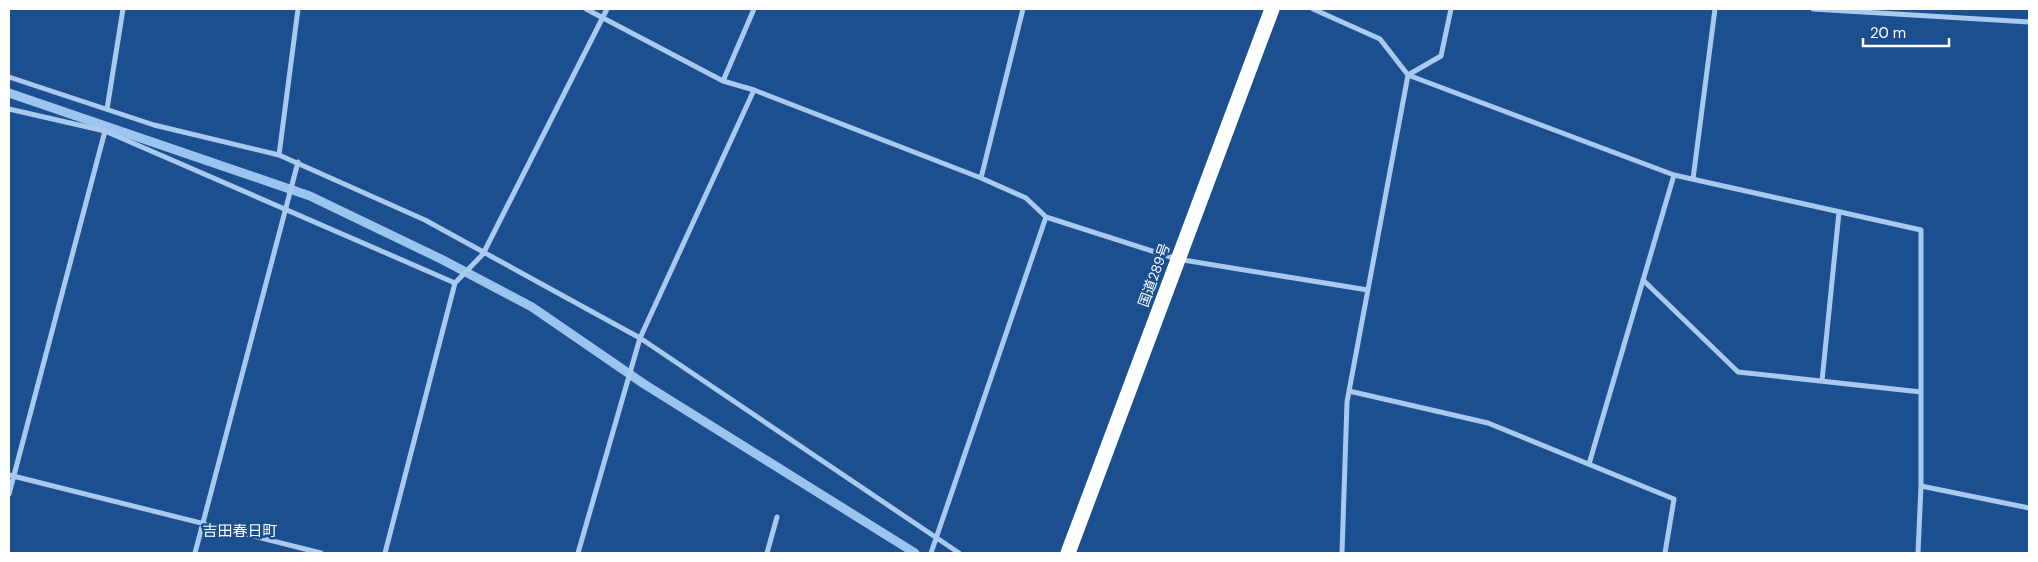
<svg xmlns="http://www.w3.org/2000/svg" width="2038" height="562" font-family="'DM Sans','Noto Sans JP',sans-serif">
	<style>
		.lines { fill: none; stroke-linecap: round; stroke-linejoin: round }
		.stream { stroke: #9cc4f0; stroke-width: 9 }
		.street { stroke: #a9c9ee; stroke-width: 5 }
		.highway { stroke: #fff; stroke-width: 15 }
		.labels { text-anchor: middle; stroke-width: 5; stroke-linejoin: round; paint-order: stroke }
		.street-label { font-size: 14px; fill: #fff; stroke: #1b4f8f }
		.neighbourhood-label { font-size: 15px; fill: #fff; stroke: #1b4f8f }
	</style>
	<rect width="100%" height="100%" fill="#1b4f8f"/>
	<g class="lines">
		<path class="stream" d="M9,93L310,196L441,259L532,307L644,384L915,553"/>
		<path class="street" d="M586,9L723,81L754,90L981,178L1026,198L1046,217L1177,259L1368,290
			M1313,9L1380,39L1408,75L1674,175L1921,230V486L1918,553
			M1813,9L2029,22
			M9,77L154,125L279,155L298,9
			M723,81L754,9
			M9,109L105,131L455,283
			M107,109L123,9
			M279,155L425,220L640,338L959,553
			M981,178L1023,9
			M1693,179L1715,9
			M1643,280L1738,372L1921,392
			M1822,381L1839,212
			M1349,391L1488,423L1674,499L1665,553
			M1589,464L1674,175
			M9,475L321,553
			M1921,486L2029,508
			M9,494L105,131
			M195,553L298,162
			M385,553L455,283L483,254L607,9
			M578,553L640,338L754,90
			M767,553L777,517
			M931,553L1046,217
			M1342,553L1347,402L1408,75L1441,56L1451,9"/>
		<path class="highway" d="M1068,553L1272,9"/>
	</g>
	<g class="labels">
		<g class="street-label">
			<text transform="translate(1154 275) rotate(-70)" y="5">国道289号</text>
		</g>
		<g class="neighbourhood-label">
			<text x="240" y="536">吉田春日町</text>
		</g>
	</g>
	<rect width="2038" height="562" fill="none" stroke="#ffffff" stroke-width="20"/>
	<path d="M1863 38v8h86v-8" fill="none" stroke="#ffffff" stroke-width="2.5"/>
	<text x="1870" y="38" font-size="15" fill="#ffffff" stroke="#1b4f8f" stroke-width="4" paint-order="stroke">20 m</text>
</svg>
